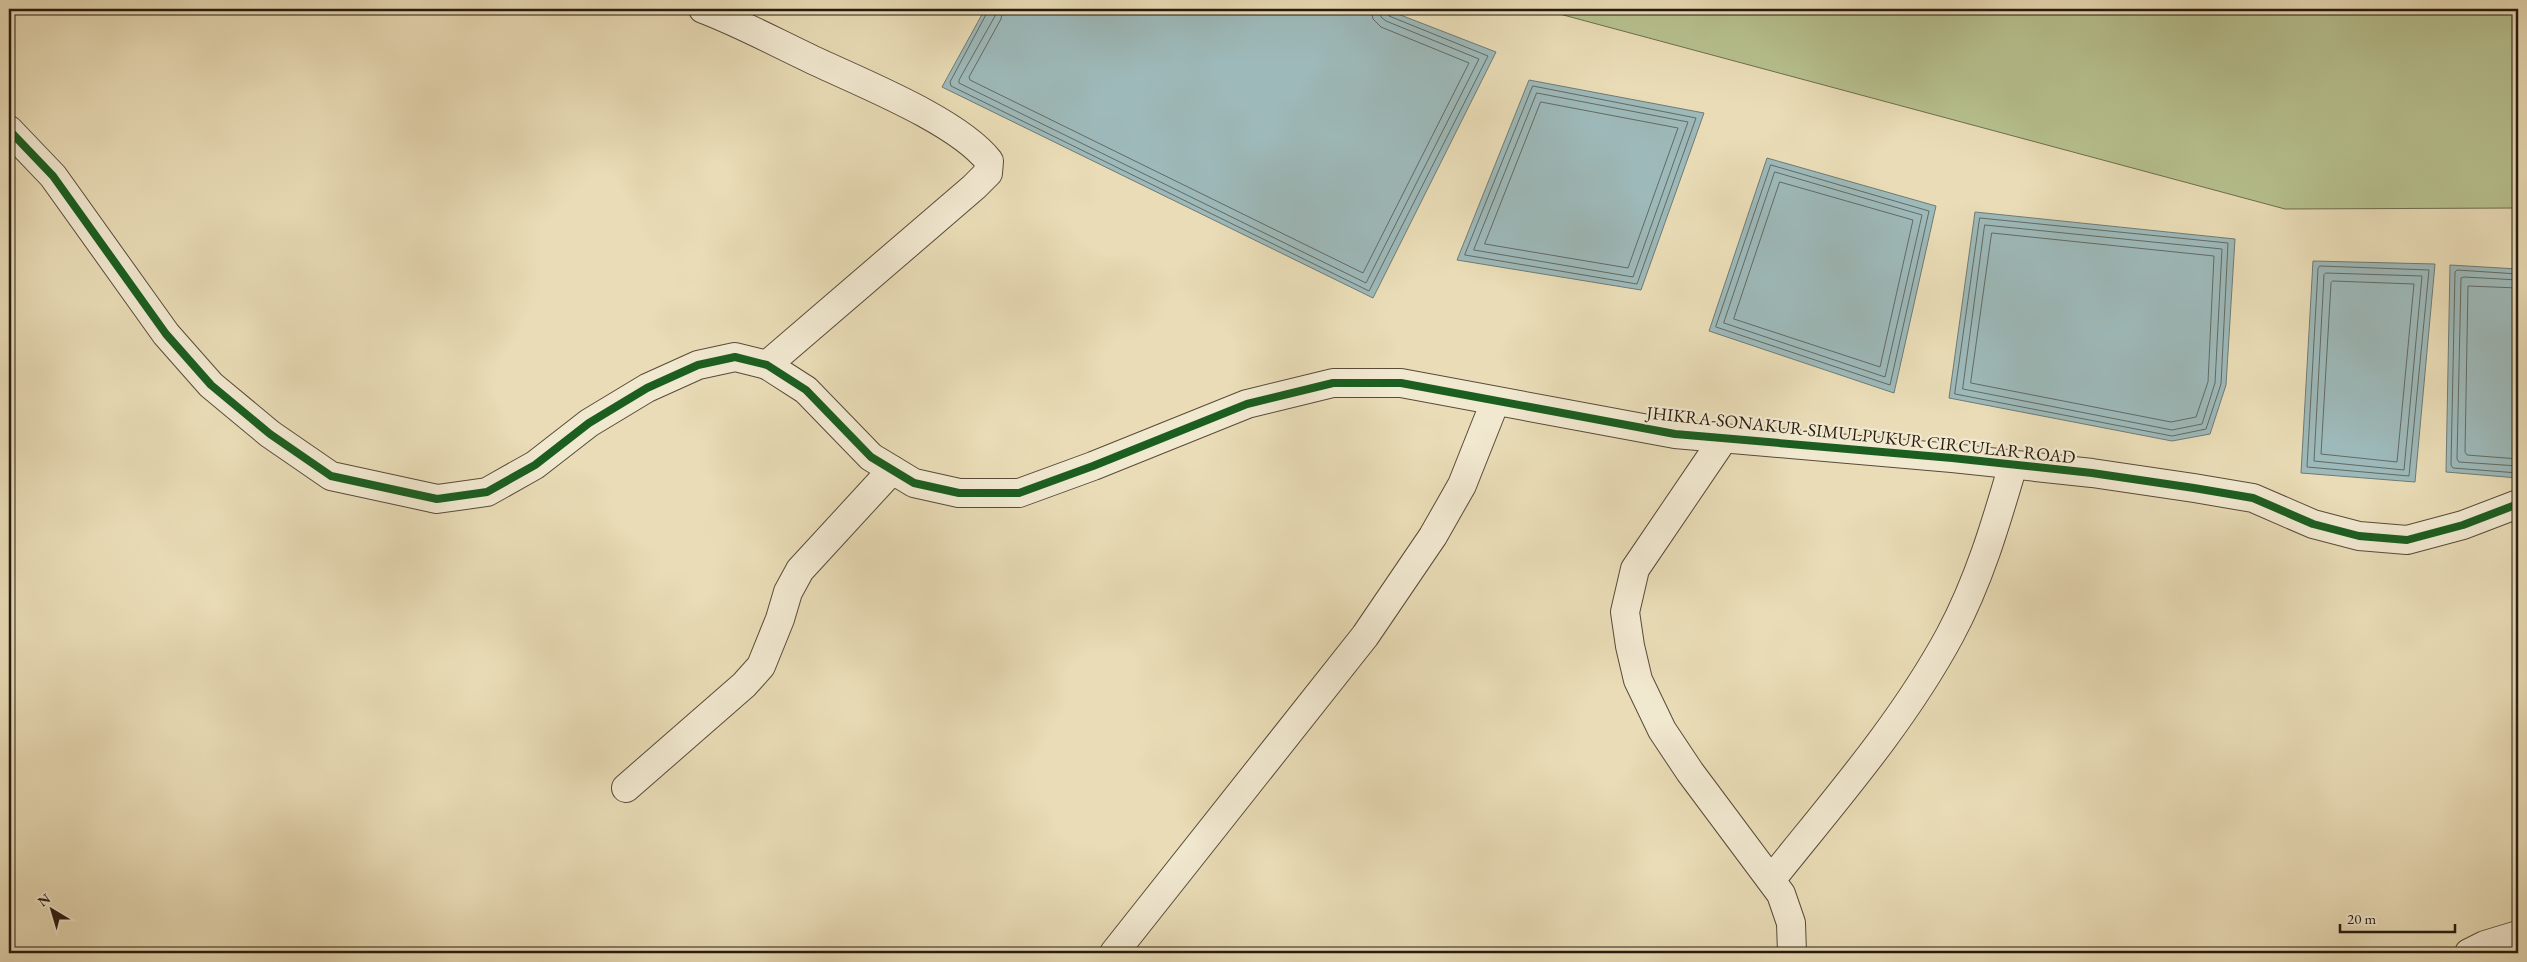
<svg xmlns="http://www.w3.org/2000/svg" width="2527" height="962" font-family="'EB Garamond',serif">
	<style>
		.green { fill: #b6c08e; stroke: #6e6e4e }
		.water { fill: #9db9b9; stroke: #6e7a75 }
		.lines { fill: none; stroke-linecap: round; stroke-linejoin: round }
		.shore { stroke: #626a64; stroke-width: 1 }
		.minor-casing { stroke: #584b39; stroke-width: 30 }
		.tertiary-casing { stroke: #584b39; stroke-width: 30 }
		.minor { stroke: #f1e8d0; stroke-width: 28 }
		.tertiary { stroke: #f1e8d0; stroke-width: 28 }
		.cycleway-casing { stroke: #f1e8d0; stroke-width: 11 }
		.cycleway { stroke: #1b5e20; stroke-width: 8 }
		.labels { text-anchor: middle; stroke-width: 4.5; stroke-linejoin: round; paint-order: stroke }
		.street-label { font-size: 18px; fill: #271b0f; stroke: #f1e8d0 }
	</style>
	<rect width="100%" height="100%" fill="#e9dcb6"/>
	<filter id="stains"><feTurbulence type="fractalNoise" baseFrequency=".004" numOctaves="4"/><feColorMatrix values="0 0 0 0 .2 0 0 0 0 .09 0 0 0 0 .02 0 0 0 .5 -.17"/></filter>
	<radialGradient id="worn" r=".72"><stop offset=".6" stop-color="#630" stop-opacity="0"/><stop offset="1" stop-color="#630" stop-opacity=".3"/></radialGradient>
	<path class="green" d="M1541,9H2518V208L2285,209Z"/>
	<path class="water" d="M985,9H1385L1496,52L1373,298L942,87Z
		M1529,80L1704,113L1641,290L1457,260Z
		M1767,158L1936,206L1894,393L1709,331Z
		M1975,212L2235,239L2226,385L2210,434L2172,441L1949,398Z
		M2313,261L2435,264L2415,482L2301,473Z
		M2450,265L2518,269V478L2446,472Z"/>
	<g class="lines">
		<path class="shore" d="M989,9L950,82L951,86L1369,291L1488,56L1389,16L1385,9
			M996,9L995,16L959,80V83L1366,283L1479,59L1386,21L1381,17L1379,9
			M1003,9L1001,19L969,77L970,80L1363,273L1469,63L1381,27L1373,19L1371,9
			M1533,86L1696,118L1637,284L1465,255Z
			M1537,93L1688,122L1633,277L1474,250Z
			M1541,102L1678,128L1628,268L1485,244Z
			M1771,165L1929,211L1890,385L1716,327Z
			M1775,172L1922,215L1885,377L1724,323Z
			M1780,182L1913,220L1880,367L1734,319Z
			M1980,218L2228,243L2221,384L2206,429L2172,436L1955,394Z
			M1985,225L2222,249L2215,383L2202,424L2172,430L1963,389Z
			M1992,233L2214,256L2208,382L2196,417L2171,422L1971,383Z
			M2320,266L2429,270L2409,476L2307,467L2318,269Z
			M2326,273L2422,276L2404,470L2314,461L2324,275Z
			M2518,274L2457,270L2455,272L2451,465L2453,468L2518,473
			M2518,280L2464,277L2461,278L2457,459L2459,462L2518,466
			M2333,281L2414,284L2397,462L2321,454L2331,283Z
			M2518,288L2468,286L2465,452L2467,455L2518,459"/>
		<g class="minor-casing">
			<path id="minor" d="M703,9C740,23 775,42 811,59C859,82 957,120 989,161L988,173L974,187L767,365
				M1724,438L1635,569L1625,612L1630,646L1638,680L1662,730L1690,772L1781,894L1791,923L1792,953
				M626,788L744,685L761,666L780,619L788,592L800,570L892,470
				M1771,880C1834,801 1902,724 1950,635C1979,581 1996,523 2013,465
				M1114,953L1365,636L1433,536L1462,485L1495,402
				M2469,953L2485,945L2518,935"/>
		</g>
		<g class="tertiary-casing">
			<path id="tertiary" d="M9,130L53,176L166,334L211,385L270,434L331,476L437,499L487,492L535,465L589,423L647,388L698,365L735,357L767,365L806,390L871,457L914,483L959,493H1019L1093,466L1247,404L1333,383H1401L1675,434L1952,458L2092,473L2194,488L2253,498L2313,524L2359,536L2407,540L2463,525L2518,504"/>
		</g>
		<use href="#minor" class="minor"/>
		<use href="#tertiary" class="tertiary"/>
		<g class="cycleway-casing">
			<path id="cycleway" d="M9,130L53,176L166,334L211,385L270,434L331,476L437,499L487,492L535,465L589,423L647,388L698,365L735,357L767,365L806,390L871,457L914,483L959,493H1019L1093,466L1247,404L1333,383H1401L1675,434L1952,458L2092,473L2194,488L2253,498L2313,524L2359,536L2407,540L2463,525L2518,504"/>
		</g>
		<use href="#cycleway" class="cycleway"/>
	</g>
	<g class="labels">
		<g class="street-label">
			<text transform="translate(1861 435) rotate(6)" y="6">JHIKRA-SONAKUR-SIMULPUKUR CIRCULAR ROAD</text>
		</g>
	</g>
	<rect width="2527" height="962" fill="none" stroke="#e9dcb6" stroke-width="30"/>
	<rect x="10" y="10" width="2507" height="942" fill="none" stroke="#271b0f" stroke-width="2.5"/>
	<rect x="15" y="15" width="2497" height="932" fill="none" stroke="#271b0f"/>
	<g transform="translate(52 910) rotate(322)" stroke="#f1e8d0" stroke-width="4" paint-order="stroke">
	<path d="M0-4L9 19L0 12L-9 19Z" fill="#271b0f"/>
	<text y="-8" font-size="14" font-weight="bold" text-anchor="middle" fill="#271b0f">N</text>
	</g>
	<path d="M2340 924v8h115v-8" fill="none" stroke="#271b0f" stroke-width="2.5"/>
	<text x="2347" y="924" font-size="15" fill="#271b0f" stroke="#f1e8d0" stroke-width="4" paint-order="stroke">20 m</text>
	<rect width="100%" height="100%" filter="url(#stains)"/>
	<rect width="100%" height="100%" fill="url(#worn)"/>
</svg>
